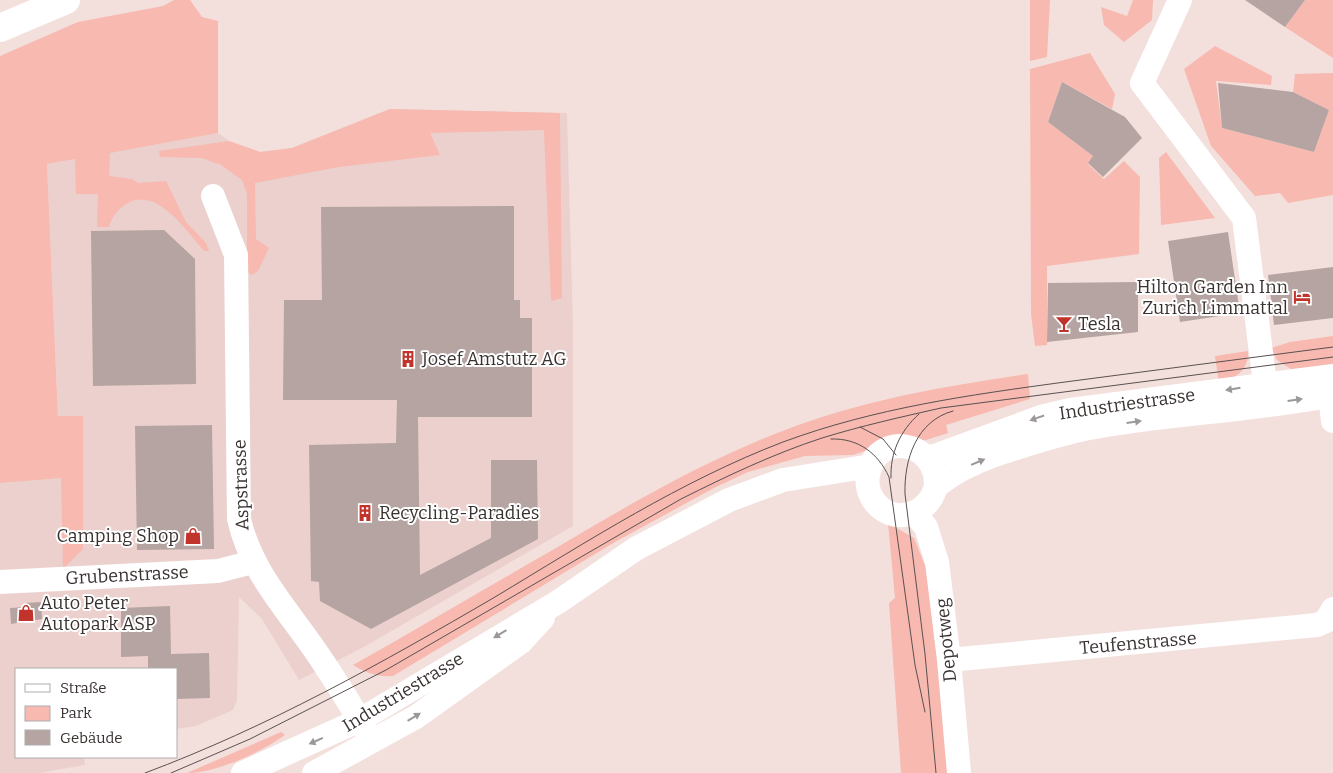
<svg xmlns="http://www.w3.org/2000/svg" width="1333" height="773" font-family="Bitter,serif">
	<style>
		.built { fill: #ebd0cd }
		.green { fill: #f7b9b0 }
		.building { fill: #b5a4a1 }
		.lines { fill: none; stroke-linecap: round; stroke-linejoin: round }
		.minor { stroke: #fff; stroke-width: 24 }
		.major { stroke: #fff; stroke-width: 28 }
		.tram { stroke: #5a5150; stroke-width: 1 }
		.oneway { fill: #9c9898 }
		.labels { text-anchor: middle; stroke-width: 4; stroke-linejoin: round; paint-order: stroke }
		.poi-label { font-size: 18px; fill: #393231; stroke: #fff; text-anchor: start }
		.street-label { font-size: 18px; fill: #393231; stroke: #fff }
	</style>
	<rect width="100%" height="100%" fill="#f3e0dd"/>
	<path class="built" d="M390,109L567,113L573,326V526L362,648L299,680L262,619L239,597L237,700L233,710L196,726L176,729V669H16V757H84L85,765L39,773H0V483L61,477L47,164L218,133L229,141L260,152L292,148Z"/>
	<path class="green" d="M174,0H190L202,17L218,21V133L110,153L109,176L132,179L138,183L166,181L186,222L206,243L209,251H204C187,232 158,187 128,203C118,208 112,217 109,227H97L98,194H76L75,159L47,164L58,416H83V549L63,569L61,478L0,483V56L78,22L163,6Z
		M1030,0H1050L1047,57L1030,61Z
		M1133,0H1153L1152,20L1124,42L1104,25L1101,7L1127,16Z
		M1305,0H1333V58L1285,27Z
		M1215,46L1272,76L1271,85L1216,81L1222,128L1314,152L1329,110L1293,92L1295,74L1333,73V195L1288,203L1280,193L1255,196L1211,146L1184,69Z
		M1090,53L1115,94L1112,109L1062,82L1048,122L1093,156L1088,164L1104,179L1124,161L1140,177L1139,254L1047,266V345L1035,346L1031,314L1030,69Z
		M390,109L560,113L562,298L551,301L544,130L430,133L440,155L339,167L255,183L256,239L269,248L258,271L252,275L247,272V194L242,180L221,165L202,158L160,157L159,151L229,141L260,152L292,148Z
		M1166,152L1215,218L1161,225L1159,158Z
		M1333,336V365L1291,369L1277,360L1271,348L1290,342Z
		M1248,351C1249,371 1235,378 1219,384L1215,356Z
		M1028,374L1030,399L946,425L948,433L926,440L874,448L853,455L805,456L748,472L714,488L615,542L393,676C377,677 366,673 353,665C421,627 488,587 556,548C630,504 704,461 785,430C863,400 945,386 1028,374Z
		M888,523L914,538L926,568L931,591L950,773H901L889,603L895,598Z
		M281,732L285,735C261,752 217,773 187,773Z"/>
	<path class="building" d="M1245,0H1305L1285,27Z
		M1062,82L1125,117L1142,138L1103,177L1088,163L1093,156L1048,122Z
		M1218,83L1293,92L1329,110L1314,152L1222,128Z
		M514,206V300H520V318H532V417H418L420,575L491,538V460H537L538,539L371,629L320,601L319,582L311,581L309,445L396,443L397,400H283L284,300H322L321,207Z
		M164,230L195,259L196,384L93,386L91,231Z
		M1228,232L1240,313L1180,322L1168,241Z
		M1333,267V318L1274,325L1268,275Z
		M1138,282V332L1047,342L1048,283Z
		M212,425L214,549L137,550L135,426Z
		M41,602L42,619L11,624L10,608L27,607L26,603Z
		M170,606L171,654L209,653L210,698L176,699V669H148V656L121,657V608Z"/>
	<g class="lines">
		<path class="minor" d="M1180,0L1142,83L1244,218L1265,384
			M213,196L236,255L239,519C251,573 289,611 319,656C338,684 355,712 372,741
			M1330,395L1333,421
			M929,458L1041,417L1070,410L1333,376
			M936,487C938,439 875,431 868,475C864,496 882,517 903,515C914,514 925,508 931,498C934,494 934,489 938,485C954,472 975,462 995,455C1025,445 1058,434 1089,428C1170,413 1253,411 1333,395
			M914,513L926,527L937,562L949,660L959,773
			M0,582L218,571L253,562
			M949,660L1317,625L1326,621L1333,609
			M243,773L360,720L558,602L637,548L729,500L783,480L871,466
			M314,773L416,717L521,642L543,618"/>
		<path class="major" d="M0,28L66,0"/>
		<path class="tram" d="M860,427L883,439L896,455
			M831,439C858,438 878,453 889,477L915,665L925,712
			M891,478C890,453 900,431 919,414
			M145,773C268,727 382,663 495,597C588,541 681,481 783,442C875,408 969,395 1065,382C1154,370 1244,359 1333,347
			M171,773L250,739L386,670L681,499C727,476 773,454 822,438C861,426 901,417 941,408L1333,357
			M936,773L925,654L905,494C904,460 916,421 953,411"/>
	</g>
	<defs><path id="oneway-solid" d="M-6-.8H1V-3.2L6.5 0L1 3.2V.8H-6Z" transform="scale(1.25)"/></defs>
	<g class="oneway">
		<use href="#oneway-solid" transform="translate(1233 389) rotate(171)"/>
		<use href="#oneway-solid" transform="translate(1295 400) rotate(-8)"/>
		<use href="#oneway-solid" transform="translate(1037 418) rotate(161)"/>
		<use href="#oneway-solid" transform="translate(1134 422) rotate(-8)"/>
		<use href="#oneway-solid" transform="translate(978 462) rotate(-23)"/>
		<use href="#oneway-solid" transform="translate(500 634) rotate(149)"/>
		<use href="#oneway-solid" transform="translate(414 717) rotate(-31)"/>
		<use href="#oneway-solid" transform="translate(316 741) rotate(156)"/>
	</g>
	<defs>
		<g id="hotel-bare" transform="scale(1.35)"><path d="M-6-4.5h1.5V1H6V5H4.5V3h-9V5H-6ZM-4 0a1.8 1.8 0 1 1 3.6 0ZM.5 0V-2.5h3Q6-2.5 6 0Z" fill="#c1332b" stroke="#fff" stroke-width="2.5" paint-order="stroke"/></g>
		<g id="bar-bare" transform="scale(1.35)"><path d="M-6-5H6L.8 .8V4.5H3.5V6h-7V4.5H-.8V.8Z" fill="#c1332b" stroke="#fff" stroke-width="2.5" paint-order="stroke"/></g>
		<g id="building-bare" transform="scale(1.35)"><path d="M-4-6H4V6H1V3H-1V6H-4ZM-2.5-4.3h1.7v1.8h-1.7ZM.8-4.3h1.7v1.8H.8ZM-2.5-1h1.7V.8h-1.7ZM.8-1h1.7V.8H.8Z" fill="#c1332b" stroke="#fff" stroke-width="2.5" paint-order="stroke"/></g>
		<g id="shop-bare" transform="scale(1.35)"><path d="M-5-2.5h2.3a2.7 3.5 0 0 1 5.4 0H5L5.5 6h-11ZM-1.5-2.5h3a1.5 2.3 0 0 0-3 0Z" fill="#c1332b" stroke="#fff" stroke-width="2.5" paint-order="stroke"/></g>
	</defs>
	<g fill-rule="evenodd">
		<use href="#hotel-bare" x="1302" y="297"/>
		<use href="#bar-bare" x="1064" y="324"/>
		<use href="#building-bare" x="408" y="359"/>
		<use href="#building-bare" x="365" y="513"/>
		<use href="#shop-bare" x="193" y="536"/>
		<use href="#shop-bare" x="26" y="613"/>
	</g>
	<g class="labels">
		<g class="poi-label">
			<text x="1288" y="293" text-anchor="end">Hilton Garden Inn<tspan x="1288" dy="21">Zurich Limmattal</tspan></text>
			<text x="1078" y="330">Tesla</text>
			<text x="422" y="365">Josef Amstutz AG</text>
			<text x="379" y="519">Recycling-Paradies</text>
			<text x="179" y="542" text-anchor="end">Camping Shop</text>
			<text x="40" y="609">Auto Peter<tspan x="40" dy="21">Autopark ASP</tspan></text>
		</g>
		<g class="street-label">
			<text transform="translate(1127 404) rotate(-8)" y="6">Industriestrasse</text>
			<text transform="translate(241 485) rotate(-92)" y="6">Aspstrasse</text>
			<text transform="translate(127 575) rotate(-3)" y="6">Grubenstrasse</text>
			<text transform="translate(946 640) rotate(-96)" y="6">Depotweg</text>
			<text transform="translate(1138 643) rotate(-5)" y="6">Teufenstrasse</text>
			<text transform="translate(403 692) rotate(-31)" y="6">Industriestrasse</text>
		</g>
	</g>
	<rect x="15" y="668" width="162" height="90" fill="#ffffff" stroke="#b0adad"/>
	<rect x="25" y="684" width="25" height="8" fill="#ffffff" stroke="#b0adad"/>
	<text x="60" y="693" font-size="15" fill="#393231">Straße</text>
	<rect x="25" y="706" width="25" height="15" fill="#f7b9b0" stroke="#b0adad"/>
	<text x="60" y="718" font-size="15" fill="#393231">Park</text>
	<rect x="25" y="730" width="25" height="15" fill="#b5a4a1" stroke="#b0adad"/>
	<text x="60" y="743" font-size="15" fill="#393231">Gebäude</text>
</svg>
